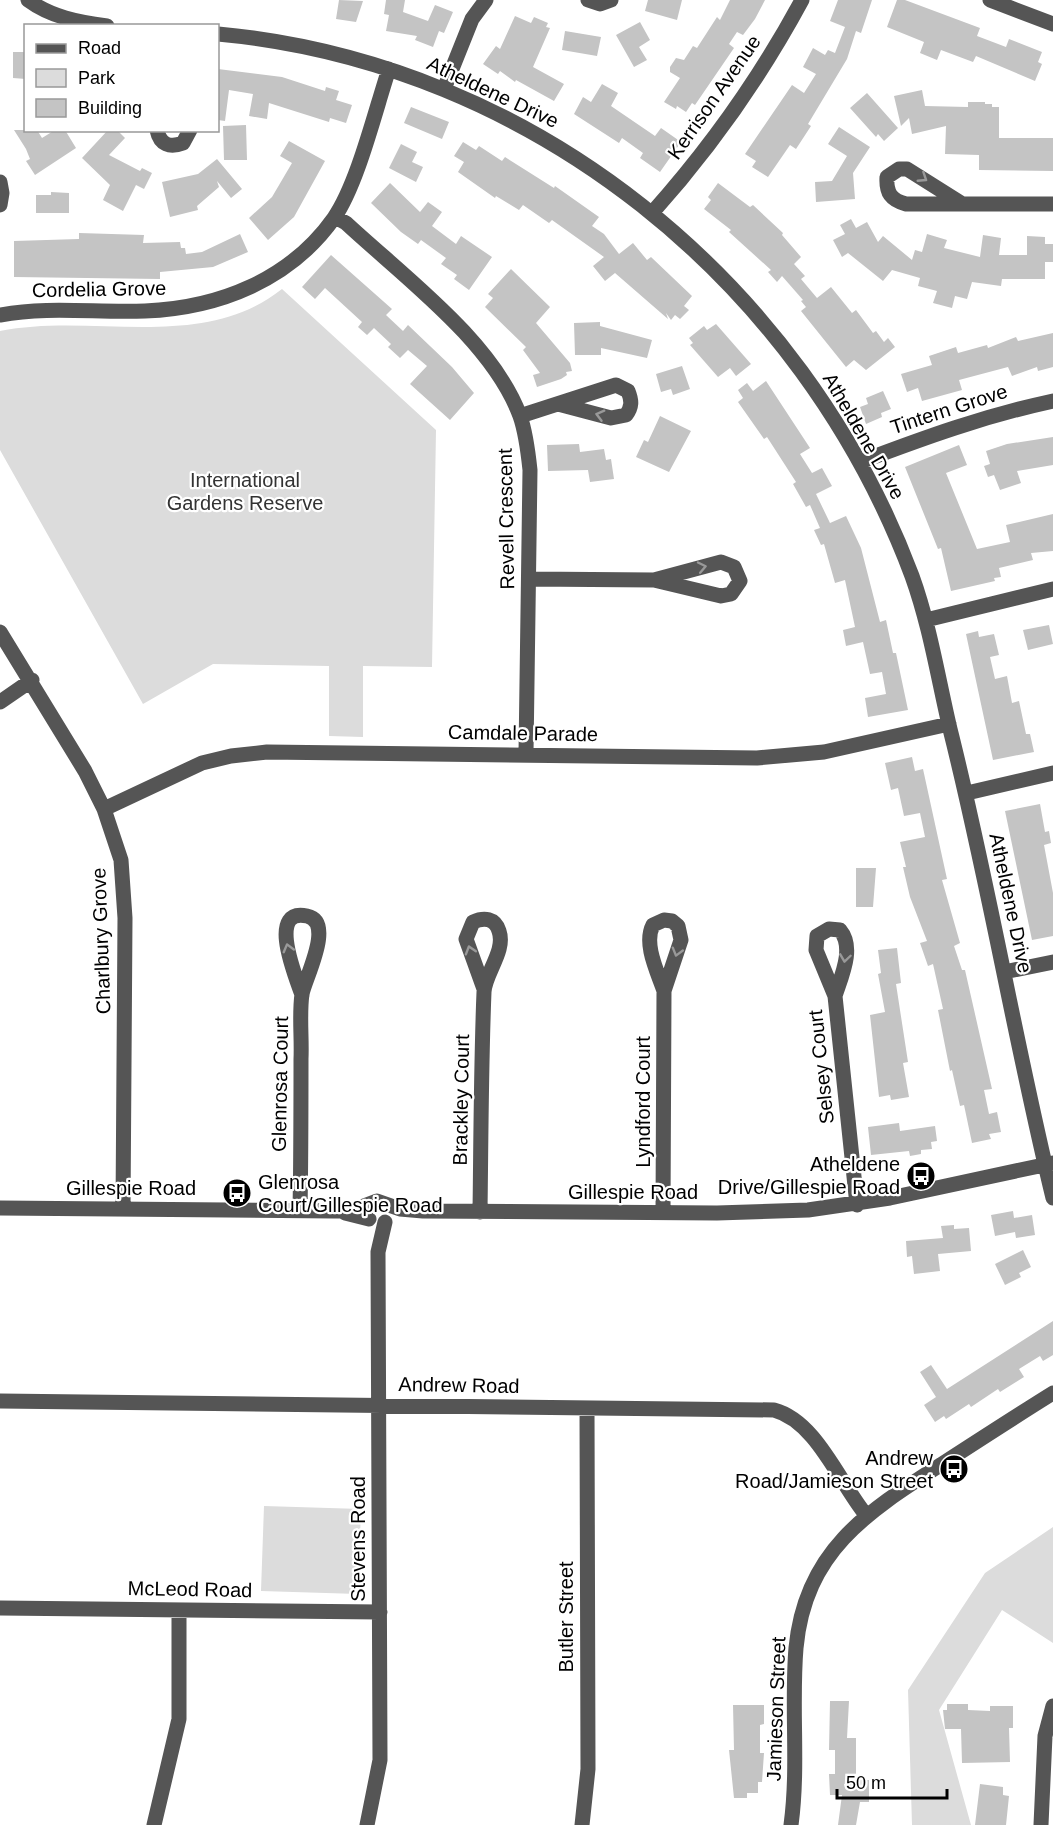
<svg xmlns="http://www.w3.org/2000/svg" width="1053" height="1825" font-family="Arial,sans-serif">
	<style>
		.green { fill: #dcdcdc }
		.building { fill: #c4c4c4 }
		.lines { fill: none; stroke-linecap: round; stroke-linejoin: round }
		.minor { stroke: #555; stroke-width: 15 }
		.oneway { stroke: #999 }
		.labels { text-anchor: middle; stroke-width: 4.5; stroke-linejoin: round; paint-order: stroke }
		.street-label { font-size: 20px; fill: #000; stroke: #fff }
		.park-label { font-size: 20px; fill: #333; stroke: #fff }
		.poi-label { font-size: 20px; fill: #000; stroke: #fff; text-anchor: end }
	</style>
	<rect width="100%" height="100%" fill="#fff"/>
	<path class="green" d="M282,289L436,430L432,667L363,666V737L329,736V666L213,664L143,704L0,450V331C92,312 201,353 282,289Z
		M264,1506L361,1509L358,1594L261,1591Z
		M1053,1527V1643L1002,1610L939,1710L971,1825H912L908,1690L985,1573Z"/>
	<path class="building" d="M339,0L363,1L356,22L336,19Z
		M386,0H405L403,12L428,21L435,5L453,12L444,33L439,31L433,47L415,40L417,36L386,31L389,15L384,14Z
		M648,0H682L677,20L645,11Z
		M730,0H765L755,19L743,35L737,32L729,44L734,48L695,105L692,103L686,112L677,106L676,109L664,102L680,78L670,72V67L676,58L684,60L693,46L697,48L717,17L720,20Z
		M838,0H872L861,33L856,31L847,59L808,124L811,126L796,149L790,145L768,177L752,167L756,161L745,154L792,85L804,93L816,74L803,67L813,48L825,55L828,50L835,53L845,27L830,21Z
		M897,0H905L980,28L977,36L1006,47L1009,39L1042,52L1038,62L1042,64L1035,81L976,56L973,62L941,50L937,60L920,53L924,42L887,27Z
		M515,16L531,23L534,17L548,23L546,27L550,28L533,67L564,84L554,101L516,80L515,82L500,71L498,74L483,64L496,46L500,49Z
		M640,22L650,40L639,47L647,60L634,67L616,35Z
		M565,31L601,37L597,56L562,50Z
		M13,52H26V79L13,78Z
		M218,69L282,77L325,91L326,87L339,91L336,100L352,105L346,123L330,118L329,122L269,103L267,119L249,116L253,94L229,90L225,121L218,120Z
		M602,84L618,93L611,106L655,136L661,128L681,142L660,172L640,158L643,153L622,138L619,143L574,114L583,97L591,102Z
		M922,90L925,106L968,107V102H985V104H992V107H999V138H1053V171L979,170V155L945,154L946,126L912,134L909,118L901,126L894,96Z
		M867,93L898,128L884,141L878,134L876,137L850,108Z
		M411,107L449,122L442,139L404,123Z
		M246,125L247,160H224L223,126Z
		M839,127L870,147L853,173L855,199L816,202L815,182L832,181L847,156L828,144Z
		M14,130H37L42,138L55,130H65L76,148L35,175L26,161L30,159L26,149Z
		M108,130H117L125,138L109,155L140,171L142,168L152,173L144,189L136,185L123,211L103,200L110,185L82,158Z
		M289,141L325,161L294,217L268,240L249,218L272,197L292,163L280,156Z
		M463,142L476,150L479,146L502,161L505,157L554,188L555,186L599,217L592,226L604,234L619,254L633,243L647,260L651,257L692,296L684,306L689,310L680,319L675,315L671,320L666,313L668,319L615,273L605,281L593,266L604,257L552,220L549,223L523,205L519,210L496,196L495,198L458,172L464,162L454,156Z
		M401,144L417,152L412,162L423,167L416,182L389,168Z
		M217,159L242,189L231,198L217,181L219,187L197,206L198,210L170,217L162,182L198,174Z
		M390,183L420,212L428,202L442,212L432,226L456,244L461,236L492,257L469,290L454,279L457,275L441,264L446,258L421,240L418,244L401,232L371,203Z
		M718,183L750,207L753,205L783,233L782,235L801,257L794,264L805,276L801,279L817,298L831,287L852,313L856,310L873,333L876,331L884,342L888,338L895,347L866,370L854,360L846,367L801,311L806,307L801,301L803,300L782,276L777,282L768,272L771,270L729,232L731,230L704,209L711,200L708,197Z
		M51,192L69,193V213H36V195H51Z
		M851,219L856,228L867,222L878,242L883,236L912,260L915,250L922,252L927,234L947,240L944,248L980,257L983,235L1001,238L999,255H1027V236L1045,237V244H1053V262H1045V279H1002L1001,286L972,282L967,299L955,296L952,308L933,303L937,291L918,286L920,278L892,270L883,281L848,253L842,257L833,240L845,234L840,225Z
		M79,233L144,235L143,243L180,242L181,248H185L186,254L202,252L240,234L248,252L213,267L160,272V279L14,277V241L79,239Z
		M331,255L392,309L386,315L403,331L408,325L452,367L474,393L450,420L410,384L427,366L408,350L400,358L388,347L391,344L374,328L367,335L358,327L362,322L325,288L315,299L302,287Z
		M511,269L550,307L536,323L570,363L572,371L566,372L567,375L561,379L537,387L533,375L540,373L523,350L526,347L485,307L493,298L488,294Z
		M600,322V326L652,340L647,358L601,348V355H575L574,323Z
		M716,324L751,364L736,376L730,368L718,377L690,345L693,343L689,338L704,326L707,330Z
		M1053,333V367L1038,371L1037,367L1012,376L1008,367L959,380L962,390L922,401L918,388L907,392L901,374L932,365L929,356L956,347L958,353L987,345L988,348L1016,337L1018,341Z
		M682,366L690,389L673,395L671,389L661,392L656,374Z
		M766,381L810,448L800,454L812,473L822,468L832,486L816,494L830,523L846,516L861,548L880,622L886,620L893,653H896L908,710L868,717L865,698L886,694L882,672L870,674L863,642L846,646L843,630L855,627L845,580L835,583L824,544L821,545L814,530L820,528L810,505L806,507L793,484L796,482L767,437L764,439L738,402L743,398L738,390L747,383L753,391Z
		M883,391L891,409L881,413L882,417L866,424L860,407L868,404L866,398Z
		M660,416L691,431L669,472L636,457L644,440L648,442Z
		M1053,437V465L1017,471L1021,483L1000,490L994,475L988,477L984,466L990,464L986,451L1007,444Z
		M579,444L580,452L604,449L606,460L611,459L614,479L590,482L588,470L548,471L547,445Z
		M959,445L967,465L946,473L977,549L1010,542L1006,525L1053,514V551L1031,553L1033,560L999,568L1001,577L994,578L995,581L951,591L941,548L938,549L905,467Z
		M1049,625L1053,644L1028,650L1023,630Z
		M978,631L979,637L994,634L999,655L990,657L995,679L1007,676L1012,703L1019,701L1026,734H1030L1034,752L993,760L966,634Z
		M912,757L915,771L923,769L947,879L942,880L960,943L954,946L962,970H965L992,1089L984,1090L989,1114L997,1112L1001,1132L989,1134L991,1139L972,1143L964,1105L960,1106L952,1070L950,1071L938,1010L943,1009L933,964L928,966L920,943L927,941L910,897L903,867H906L900,842L925,837L920,813L904,816L898,788L891,790L885,763Z
		M1040,804L1045,832L1049,831L1051,843L1044,845L1053,893V936L1032,940L1005,811Z
		M856,868H876L873,907H856Z
		M897,948L901,983L896,984L908,1062L903,1063L909,1097L891,1100L890,1095L879,1097L870,1015L885,1012L878,974L881,973L878,950Z
		M899,1123L900,1131L935,1126L937,1141L931,1142L932,1149L921,1150V1154L910,1156L909,1151L871,1155L868,1127Z
		M1013,1211L1014,1218L1032,1215L1035,1235L1016,1238L1015,1232L995,1236L991,1215Z
		M954,1225V1229L969,1228L971,1251L938,1254L940,1271L914,1274L912,1256L907,1257L906,1241L943,1238L941,1226Z
		M1023,1250L1031,1267L1019,1273L1021,1277L1005,1285L995,1264Z
		M1053,1321V1355L1043,1361L1040,1356L1019,1369L1024,1377L1000,1392L998,1389L971,1407L969,1404L946,1419L944,1416L935,1422L924,1405L936,1397L920,1372L931,1365L947,1389Z
		M830,1701H849L847,1738H856V1780H869V1802H860L856,1825H838L842,1795H830L829,1774H835V1750H829Z
		M947,1704H968V1710L990,1711V1706H1013V1728H1009L1010,1762L962,1763L961,1729H945L943,1710H947Z
		M733,1705H764V1724L760,1725V1753H764L762,1782H758V1793H747V1798H734L729,1750H734Z
		M980,1784L1003,1787V1795L1009,1796L1006,1825H975Z"/>
	<g class="lines">
		<path class="minor" d="M28,0C51,17 78,22 107,26
			M588,0L600,4L611,0
			M990,0L1053,24
			M218,34C533,63 802,282 912,576C930,626 938,678 950,729C989,884 1015,1042 1053,1198
			M444,89L472,19L486,0
			M157,130C160,145 170,148 183,143L190,130
			M0,182L2,193L0,205
			M961,203L907,169H899L887,177C886,193 891,200 906,204H1053
			M652,213C711,147 760,78 802,0
			M335,217L346,223C404,277 493,342 520,416C526,433 528,451 530,470L526,753
			M0,315C49,306 96,313 145,311C219,308 290,280 334,218C358,183 375,111 389,69
			M520,416L616,385L628,391C632,401 632,407 626,415L611,418L558,404
			M860,462C926,437 984,416 1053,401
			M529,579L654,580L721,596L731,594L740,581L734,567L721,562L654,580
			M926,620L1053,589
			M0,632L85,771L104,809L121,860L125,918L123,1209
			M0,702L32,680
			M967,793L1053,773
			M104,809L202,763L231,756L267,752L757,758L824,752L949,724
			M1004,972L1053,962
			M835,996C841,977 855,948 840,930L829,929L817,936L816,950L835,996L857,1205
			M0,1208L334,1211L356,1209L377,1201L400,1209L423,1211L717,1213L808,1210L890,1198L1053,1163
			M300,1210C301,1159 301,1109 301,1059C302,1038 299,1015 302,994C305,978 335,922 307,916C266,907 297,980 302,995
			M480,1212C481,1139 481,1066 484,992C485,973 506,951 499,931C495,918 484,917 473,922L466,939L484,989
			M345,1213L369,1219
			M663,1213L664,991L681,940L678,926L672,921L664,920L653,925C643,944 658,973 664,991
			M0,1401L774,1410C816,1421 839,1482 866,1515
			M0,1608L380,1612
			M154,1825L179,1719V1610
			M367,1825L380,1760L378,1252L385,1222
			M582,1825L588,1769L587,1408
			M791,1825C799,1766 791,1707 796,1648C805,1551 867,1512 942,1464C979,1440 1016,1416 1053,1393
			M1041,1825L1045,1736L1053,1706"/>
	</g>
	<defs><path id="oneway-chevron" d="M-2-3.5L2.5 0L-2 3.5" fill="none" stroke-width="1.6" stroke-linecap="round" stroke-linejoin="round" transform="scale(1.5)"/></defs>
	<g class="oneway">
		<use href="#oneway-chevron" transform="translate(923 178) rotate(33)"/>
		<use href="#oneway-chevron" transform="translate(600 415) rotate(-165)"/>
		<use href="#oneway-chevron" transform="translate(702 567) rotate(-12)"/>
		<use href="#oneway-chevron" transform="translate(288 948) rotate(-105)"/>
		<use href="#oneway-chevron" transform="translate(470 950) rotate(-107)"/>
		<use href="#oneway-chevron" transform="translate(677 952) rotate(106)"/>
		<use href="#oneway-chevron" transform="translate(845 958) rotate(98)"/>
	</g>
	<defs>
		<g id="bus-disc" transform="scale(1.5)"><circle r="9.5" fill="#000" stroke="#fff"/><path d="M-5-6H5V4H4V6H2V4H-2V6H-4V4H-5ZM-3.5-4V0h7V-4ZM-3.5 1.2v1.5H-2V1.2ZM2 1.2v1.5H3.5V1.2Z" fill="#fff"/></g>
	</defs>
	<g fill-rule="evenodd">
		<use href="#bus-disc" x="921" y="1176"/>
		<use href="#bus-disc" x="237" y="1193"/>
		<use href="#bus-disc" x="954" y="1469"/>
	</g>
	<g class="labels">
		<g class="street-label">
			<text transform="translate(493 92) rotate(25)" y="7">Atheldene Drive</text>
			<text transform="translate(714 97) rotate(-55)" y="7">Kerrison Avenue</text>
			<text transform="translate(99 289) rotate(-1)" y="7">Cordelia Grove</text>
			<text transform="translate(949 409) rotate(-18)" y="7">Tintern Grove</text>
			<text transform="translate(864 436) rotate(60)" y="7">Atheldene Drive</text>
			<text transform="translate(506 519) rotate(-91)" y="7">Revell Crescent</text>
			<text transform="translate(523 733) rotate(1)" y="7">Camdale Parade</text>
			<text transform="translate(1011 903) rotate(78)" y="7">Atheldene Drive</text>
			<text transform="translate(101 941) rotate(-92)" y="7">Charlbury Grove</text>
			<text transform="translate(821 1067) rotate(-96)" y="7">Selsey Court</text>
			<text transform="translate(280 1084) rotate(-89)" y="7">Glenrosa Court</text>
			<text transform="translate(461 1100) rotate(-89)" y="7">Brackley Court</text>
			<text transform="translate(643 1102) rotate(-90)" y="7">Lyndford Court</text>
			<text x="131" y="1195">Gillespie Road</text>
			<text x="633" y="1199">Gillespie Road</text>
			<text transform="translate(459 1385) rotate(1)" y="7">Andrew Road</text>
			<text transform="translate(358 1539) rotate(-90)" y="7">Stevens Road</text>
			<text transform="translate(190 1589) rotate(1)" y="7">McLeod Road</text>
			<text transform="translate(566 1617) rotate(-90)" y="7">Butler Street</text>
			<text transform="translate(776 1709) rotate(-88)" y="7">Jamieson Street</text>
		</g>
		<g class="park-label">
			<text x="245" y="487">International<tspan x="245" dy="23">Gardens Reserve</tspan></text>
		</g>
		<g class="poi-label">
			<text x="900" y="1171">Atheldene<tspan x="900" dy="23">Drive/Gillespie Road</tspan></text>
			<text x="258" y="1189" text-anchor="start">Glenrosa<tspan x="258" dy="23">Court/Gillespie Road</tspan></text>
			<text x="933" y="1465">Andrew<tspan x="933" dy="23">Road/Jamieson Street</tspan></text>
		</g>
	</g>
	<rect x="24" y="24" width="195" height="108" fill="#ffffff" stroke="#999999" stroke-width="1.5"/>
	<rect x="36" y="44" width="30" height="9" fill="#555555" stroke="#999999" stroke-width="1.5"/>
	<text x="78" y="54" font-size="18" fill="#000000">Road</text>
	<rect x="36" y="69" width="30" height="18" fill="#dcdcdc" stroke="#999999" stroke-width="1.5"/>
	<text x="78" y="84" font-size="18" fill="#000000">Park</text>
	<rect x="36" y="99" width="30" height="18" fill="#c4c4c4" stroke="#999999" stroke-width="1.5"/>
	<text x="78" y="114" font-size="18" fill="#000000">Building</text>
	<path d="M837 1789v9h110v-9" fill="none" stroke="#000000" stroke-width="3"/>
	<text x="846" y="1789" font-size="18" fill="#000000" stroke="#ffffff" stroke-width="4.5" paint-order="stroke">50 m</text>
</svg>
